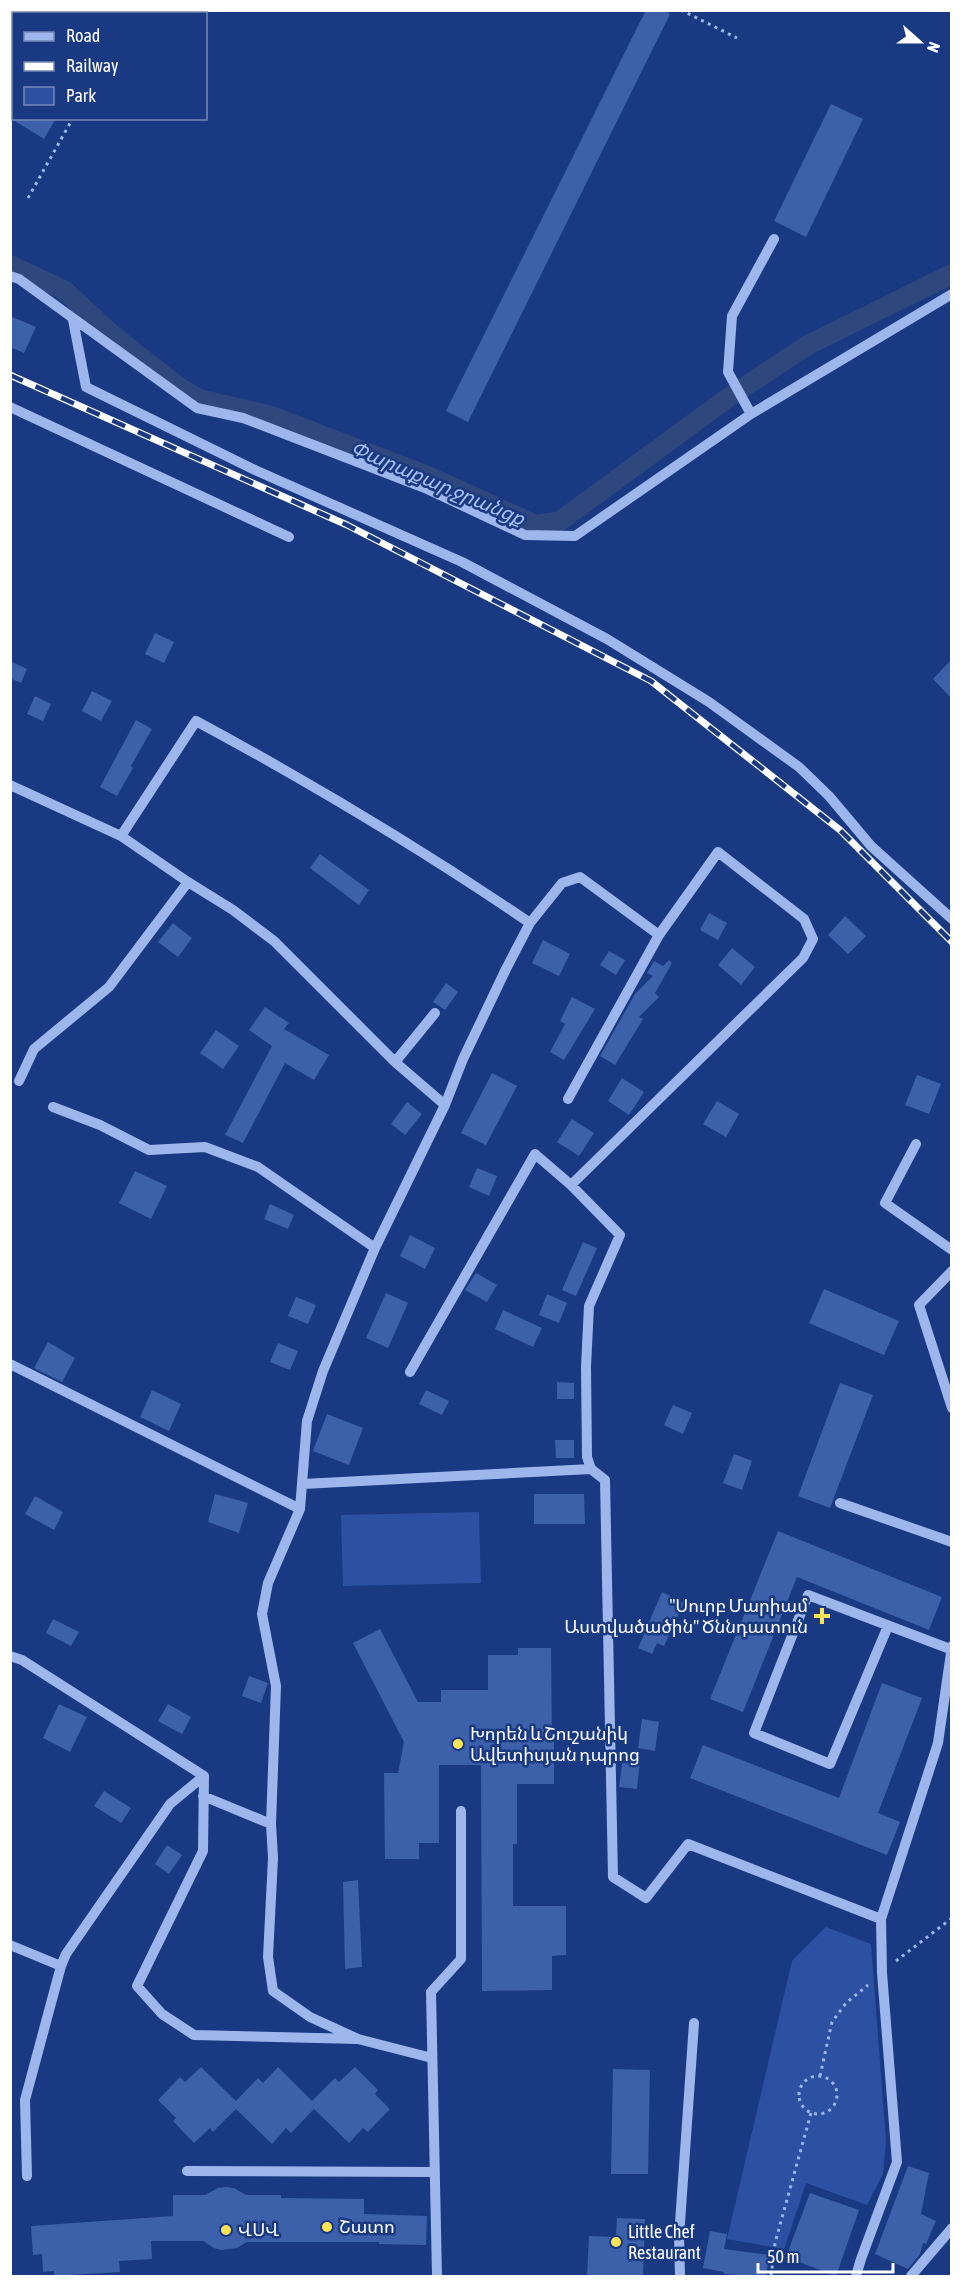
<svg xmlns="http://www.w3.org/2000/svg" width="962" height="2287" font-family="'Asap Condensed','Noto Sans Armenian',sans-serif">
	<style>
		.green { fill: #2c51a2 }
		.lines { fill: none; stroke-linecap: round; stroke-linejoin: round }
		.canal { stroke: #2e477d; stroke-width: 20 }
		.building { fill: #3d60aa }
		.path { stroke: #9db6eb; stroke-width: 3; stroke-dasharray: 3 4.5; stroke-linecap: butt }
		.minor { stroke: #9db6eb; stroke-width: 10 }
		.rail-casing { stroke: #fff; stroke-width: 7 }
		.rail { stroke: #193982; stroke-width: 4.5; stroke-dasharray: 14; stroke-linecap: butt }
		.poi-dot { fill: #ffe457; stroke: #193982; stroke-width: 2 }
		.labels { text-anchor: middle; stroke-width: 5; stroke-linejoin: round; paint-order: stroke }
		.poi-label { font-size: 18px; fill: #fff; stroke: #193982; text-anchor: start }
		.water-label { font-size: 20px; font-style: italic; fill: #a8c1f3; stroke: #193982 }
	</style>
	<rect width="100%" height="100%" fill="#193982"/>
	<path class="green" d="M479,1512L481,1583L343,1586L341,1515Z
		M826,1927L871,1944L886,2141L883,2174L867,2205L806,2183L784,2249L727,2239L792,1961Z"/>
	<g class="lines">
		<path class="canal" d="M10,265L64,290L116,338L180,388L199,399L272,416L428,476L536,525L560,521L729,397L808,345L952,274"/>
	</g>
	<path class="building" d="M646,10H663L670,14L468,422L446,411Z
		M831,104L863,119L806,237L774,221Z
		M10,118H56L44,139Z
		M10,316L36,327L24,353L10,347Z
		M155,633L174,642L164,663L145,654Z
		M951,660V698L933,679Z
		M10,661L27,669L21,683L10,678Z
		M92,691L112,701L101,721L82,711Z
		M35,696L51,704L43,721L27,714Z
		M136,720L152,729L131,766L133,768L117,796L100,787Z
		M320,854L369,890L359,905L310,868Z
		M709,913L727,923L718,940L700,930Z
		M845,916L866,936L848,954L828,935Z
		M173,923L192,938L178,957L158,942Z
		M543,940L570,954L559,976L532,963Z
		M732,948L755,967L741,985L718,965Z
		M609,951L625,960L616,975L600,965Z
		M669,960L672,963L655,993L659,997L639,1017L643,1019L615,1065L600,1056L635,994L653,976L647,973L654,961L663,966Z
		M446,983L458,992L445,1010L433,1002Z
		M572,997L595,1009L564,1060L550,1052L565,1024L560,1021Z
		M265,1007L289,1023L284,1029L329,1055L314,1080L285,1063L243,1143L225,1135L272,1046L249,1030Z
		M216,1030L239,1046L223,1069L200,1053Z
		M492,1073L517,1086L486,1145L461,1133Z
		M917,1075L941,1084L929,1114L905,1105Z
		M622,1078L644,1092L629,1115L608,1101Z
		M717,1101L739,1114L726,1137L703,1124Z
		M407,1102L422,1114L405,1135L391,1124Z
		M572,1119L594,1133L579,1156L557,1142Z
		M477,1168L497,1176L489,1196L469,1187Z
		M135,1171L167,1186L151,1219L119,1203Z
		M270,1204L294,1215L288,1229L264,1219Z
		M410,1235L435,1248L425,1269L400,1256Z
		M583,1242L597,1248L576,1296L562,1290Z
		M476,1273L497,1285L487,1302L465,1290Z
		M824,1289L899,1321L884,1355L809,1323Z
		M386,1293L408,1303L388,1348L366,1338Z
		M547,1294L567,1303L559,1323L539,1315Z
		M296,1297L316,1305L308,1324L288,1316Z
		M503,1310L542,1328L533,1347L495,1329Z
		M48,1342L75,1358L62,1382L34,1368Z
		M278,1343L298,1351L290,1370L270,1362Z
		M557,1382L574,1383V1399H557Z
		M840,1383L873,1395L830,1508L798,1496Z
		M152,1390L181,1404L169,1431L140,1417Z
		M426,1390L449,1401L442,1415L419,1404Z
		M673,1405L692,1413L683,1434L664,1425Z
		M327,1414L363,1428L349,1465L313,1451Z
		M555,1440H574V1458H556Z
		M734,1454L752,1461L742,1490L723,1483Z
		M215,1494L248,1503L239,1533L208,1522Z
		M534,1494H584L585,1524H534Z
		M35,1496L63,1512L54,1530L25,1514Z
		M778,1531L942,1597L929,1630L797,1577L743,1712L710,1699Z
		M662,1592L684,1603L664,1646L657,1643L652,1654L638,1648Z
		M53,1619L79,1632L71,1646L46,1633Z
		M380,1629L418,1702H441V1690H488V1655H518V1648H551L552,1741H554V1784H517V1844H513V1906H566V1955L552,1956V1990L482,1991L481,1765H439V1843H419V1859H385L384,1773H398L404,1742L353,1643Z
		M249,1676L268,1683L261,1703L242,1696Z
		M882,1683L922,1698L878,1813L900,1822L887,1855L690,1778L703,1745L839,1798Z
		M59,1704L87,1717L70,1752L43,1738Z
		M168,1704L191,1717L182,1734L158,1721Z
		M642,1719L659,1722L655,1751L638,1748Z
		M623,1758L640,1760L637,1789L619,1787Z
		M104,1791L131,1808L121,1823L94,1806Z
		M167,1845L182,1855L169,1874L155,1864Z
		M358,1880L362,1967L345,1969L343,1882Z
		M201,2067L236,2101L258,2078L263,2083L278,2067L312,2101L335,2078L339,2082L355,2067L378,2090L375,2094L390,2109L368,2132L363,2128L349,2143L314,2109L291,2133L286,2128L272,2144L236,2109L213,2132L210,2128L194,2143L173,2121L176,2118L158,2100L180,2077L185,2082Z
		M613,2069L650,2070L648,2174H611Z
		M908,2166L929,2173L921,2214L936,2221L926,2244L923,2243L920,2254L908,2269L875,2254Z
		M226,2187L234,2188L246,2195H281V2198L364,2199V2214L427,2216L426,2245L379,2244V2242H247L237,2248L221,2250L214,2248L203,2241H151L152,2259L119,2261L120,2272L54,2276V2271L43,2272L42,2254L33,2255L31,2226L173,2216V2195H205L218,2188Z
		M810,2193L859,2210L836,2276L786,2257Z
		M617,2218L645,2219L643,2277H587L589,2236L616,2237Z
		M710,2231L727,2234L724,2249L769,2255L766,2277L724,2274V2272L703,2268Z"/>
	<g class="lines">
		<path class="path" d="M681,10L737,38
			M132,14L134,10
			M28,198L73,118
			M896,1961L952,1918
			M799 2095a19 19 0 1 1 38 0a19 19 0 1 1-38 0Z
			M820,2076L832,2022L846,2003L868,1985
			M771,2276L775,2243L811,2113"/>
		<path class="minor" d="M10,276L19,279L197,408L243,418L425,488L525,535L575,536L751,414L952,294
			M73,320L86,387L255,470L462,562L607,639L709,702L799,767L829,796L871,846L952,919
			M10,407L289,537
			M751,414L728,372L732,316L774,239
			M10,785L121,836L188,882L233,910L274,941L395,1062L445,1105
			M121,836L196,721C311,783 423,850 530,923
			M395,1062L435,1013
			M19,1081L34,1049L109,987L188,882
			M568,1099L659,935L718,852L804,919L813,939L803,958L571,1185
			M53,1107L100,1125L149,1150L205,1147L258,1167L375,1248
			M916,1144L885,1203L952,1250
			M952,1271L919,1305L952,1408
			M10,1364L300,1509
			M410,1372L535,1154L571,1185L620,1235L589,1306L586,1367L587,1457L591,1469L605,1480L613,1877L646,1898L688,1844L881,1919
			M303,1484L591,1469
			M840,1503L952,1542
			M888,1626L830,1764L754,1733L808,1595L950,1649
			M10,1656L22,1660L204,1776
			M204,1776L203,1851L137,1986L162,2014L194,2035L358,2039L432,2058
			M203,1796L271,1824
			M10,1945L61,1966
			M358,2039L310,2017L273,1991L268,1957L273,1858L271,1824L276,1686L262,1614L268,1583L300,1509L307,1421L323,1371L375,1248L445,1105L463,1059L506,969L530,923L562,883L580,877L659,935
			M187,2171L434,2172
			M27,2176L25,2100L61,1966L66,1954L170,1804L204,1776
			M437,2276L431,1992L461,1959V1811
			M680,2276L679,2237L694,2023
			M856,2276L861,2259L897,2162L882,1973L881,1919L938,1743L952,1646
			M911,2276L952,2228"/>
		<g class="rail-casing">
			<path id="rail" d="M10,375L347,525L651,681L840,830L952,942"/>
		</g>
		<use href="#rail" class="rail"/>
	</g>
	<g class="poi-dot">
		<path d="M819 1607h6v6h6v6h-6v6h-6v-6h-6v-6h6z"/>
		<circle cx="458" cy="1744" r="6"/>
		<circle cx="327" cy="2227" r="6"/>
		<circle cx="226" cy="2230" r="6"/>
		<circle cx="616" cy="2242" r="6"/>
	</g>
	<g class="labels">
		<g class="poi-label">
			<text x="808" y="1612" text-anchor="end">"Սուրբ Մարիամ<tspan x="808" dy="21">Աստվածածին" Ծննդատուն</tspan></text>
			<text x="470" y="1740">Խորեն և Շուշանիկ<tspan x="470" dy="21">Ավետիսյան դպրոց</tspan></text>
			<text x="339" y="2233">Շատո</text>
			<text x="238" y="2236">ՎՍՎ</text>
			<text x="628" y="2238">Little Chef<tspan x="628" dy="21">Restaurant</tspan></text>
		</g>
		<g class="water-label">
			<text transform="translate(438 483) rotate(23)" y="7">Փարաքար ջրանցք</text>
		</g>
	</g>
	<rect width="962" height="2287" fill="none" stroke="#ffffff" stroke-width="24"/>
	<rect x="12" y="12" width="195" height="108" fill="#193982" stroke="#7588b4" stroke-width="1.5"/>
	<rect x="24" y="32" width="30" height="9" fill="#9db6eb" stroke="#7588b4" stroke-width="1.5"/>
	<text x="66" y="42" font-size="18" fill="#ffffff">Road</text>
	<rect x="24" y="62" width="30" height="9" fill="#ffffff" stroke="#7588b4" stroke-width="1.5"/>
	<text x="66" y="72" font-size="18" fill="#ffffff">Railway</text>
	<rect x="24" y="87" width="30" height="18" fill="#2c51a2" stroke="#7588b4" stroke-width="1.5"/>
	<text x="66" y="102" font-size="18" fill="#ffffff">Park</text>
	<g transform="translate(920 42) rotate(111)" stroke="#193982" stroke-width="4.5" paint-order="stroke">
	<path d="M0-4.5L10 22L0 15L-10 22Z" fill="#ffffff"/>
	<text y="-9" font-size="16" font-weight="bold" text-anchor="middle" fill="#ffffff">N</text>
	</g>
	<path d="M758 2263v9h135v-9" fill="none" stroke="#ffffff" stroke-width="3"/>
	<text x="767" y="2263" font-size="18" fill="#ffffff" stroke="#193982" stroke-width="4.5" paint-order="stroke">50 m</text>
</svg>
